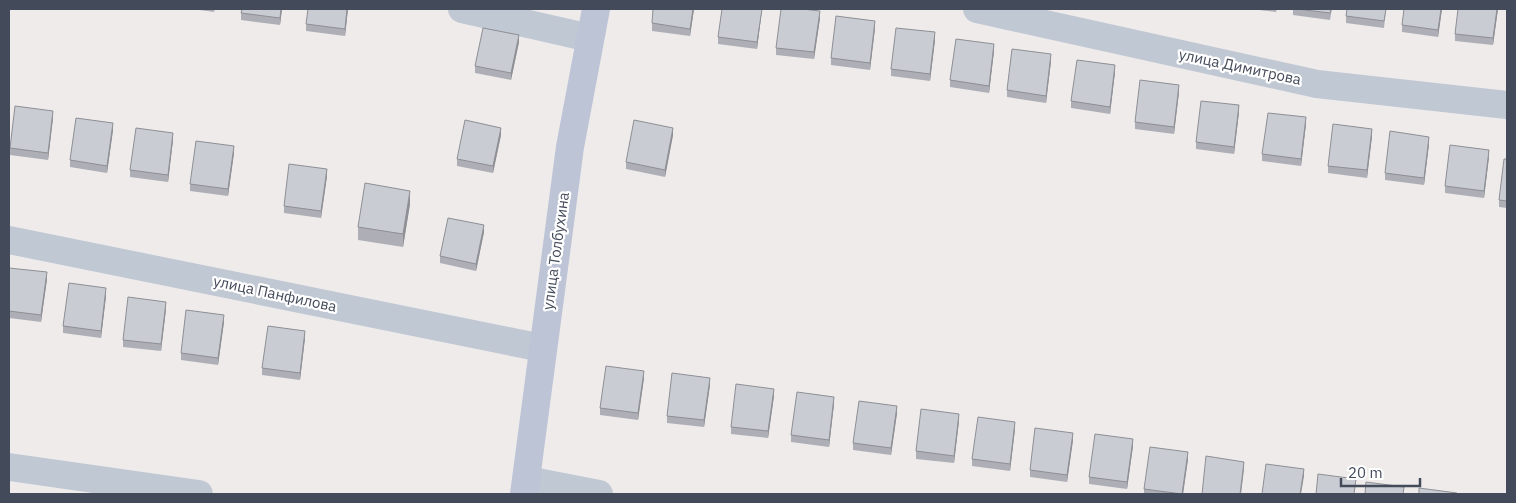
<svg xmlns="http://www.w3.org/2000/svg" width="1516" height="503" font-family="'IBM Plex Sans',sans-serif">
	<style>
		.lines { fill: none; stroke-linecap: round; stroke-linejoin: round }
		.street { stroke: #c0c8d4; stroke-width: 28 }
		.secondary { stroke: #bcc4d6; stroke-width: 28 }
		.wall { fill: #aeafb6 }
		.shaded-wall { fill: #8d8f94 }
		.building { fill: #caccd4; stroke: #8d8f94 }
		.labels { text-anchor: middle; stroke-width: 4.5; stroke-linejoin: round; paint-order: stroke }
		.street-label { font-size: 15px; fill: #434b5a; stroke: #fff }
	</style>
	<rect width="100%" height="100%" fill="#efebeb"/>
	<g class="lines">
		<path class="street" d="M462,9L590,38
			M977,9L1317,84L1507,105
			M9,240L542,348
			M9,467L199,494
			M527,480L599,494"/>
		<path class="secondary" d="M524,494L570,147L596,9"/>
	</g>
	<path class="wall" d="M192,9H215L214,12Z
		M282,9L280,25L241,20V13Z
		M348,9L345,36L306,31V24Z
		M694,9L690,36L652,31V23Z
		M762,9L757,49L718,44V37Z
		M1250,9H1277L1276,12Z
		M1293,9H1332L1330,20L1293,15Z
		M1386,9L1384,28L1346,23V16Z
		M1404,9H1442L1438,37L1402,32V25Z
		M1498,9L1493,45L1455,41V34Z
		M820,18L814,59L776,55V48Z
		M875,28L870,70L831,65V58Z
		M935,40L930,81L891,76V69Z
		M519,42L511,80L475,73V66Z
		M994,51L989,93L950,87V80Z
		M1051,61L1046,103L1007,97V90Z
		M1115,72L1110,114L1071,108V101Z
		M1179,92L1174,134L1135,129V122Z
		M1239,112L1234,154L1196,149V142Z
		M53,118L48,160L10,155V148Z
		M1306,124L1301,166L1262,161V154Z
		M113,130L107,173L70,167V160Z
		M501,135L493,173L457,166V159Z
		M673,135L665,177L626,169V162Z
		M1372,136L1367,178L1328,173V166Z
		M173,140L168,182L130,177V170Z
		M1429,144L1424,185L1385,180V173Z
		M234,153L228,196L190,191V184Z
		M1489,157L1484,198L1445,193V186Z
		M1507,159V208L1499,207V200Z
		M327,176L321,218L284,213V206Z
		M410,204L403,247L358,240V227Z
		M484,232L476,271L440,263V256Z
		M9,270L47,279L41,322L9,318Z
		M106,296L101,338L63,333V326Z
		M166,309L161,351L123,347V340Z
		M224,322L218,365L181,360V353Z
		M305,338L300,380L262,375V368Z
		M644,378L638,420L600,415V408Z
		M710,385L704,427L667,423V416Z
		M774,396L768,438L731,434V427Z
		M834,404L829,447L791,442V435Z
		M897,413L891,455L853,450V443Z
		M959,421L954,463L916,459V451Z
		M1015,429L1010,471L972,466V459Z
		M1073,440L1067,482L1030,477V470Z
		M1133,446L1127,489L1089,484V477Z
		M1188,459L1183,494H1144V489Z"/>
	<path class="shaded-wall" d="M281,9H282L280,25V18Z
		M347,9H348L345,36V29Z
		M693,9H694L690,36V29Z
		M762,9L757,49V42Z
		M1441,9H1442L1438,37V30Z
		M1497,9H1498L1493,45V38Z
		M820,11V18L814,59V52Z
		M875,21V28L870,70V63Z
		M935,32V40L930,81V74Z
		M519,35V42L511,80V73Z
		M994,44V51L989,93V86Z
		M1051,54V61L1046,103V96Z
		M1115,65V72L1110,114V107Z
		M1179,85V92L1174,134V127Z
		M1239,105V112L1234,154V147Z
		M53,111V118L48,160V153Z
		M1306,117V124L1301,166V159Z
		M113,123V130L107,173V166Z
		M501,128V135L493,173V166Z
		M673,128V135L665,177V170Z
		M1372,129V136L1367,178V170Z
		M173,133V140L168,182V175Z
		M1429,137V144L1424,185V178Z
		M234,146V153L228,196V189Z
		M1489,150V157L1484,198V191Z
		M327,169V176L321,218V211Z
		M410,191V204L403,247V234Z
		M484,225V232L476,271V264Z
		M47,272V279L41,322V315Z
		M106,288V296L101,338V331Z
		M166,302V309L161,351V344Z
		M224,315V322L218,365V358Z
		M305,331V338L300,380V373Z
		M644,371V378L638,420V413Z
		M710,378V385L704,427V420Z
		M774,389V396L768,438V431Z
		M834,397V404L829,447V440Z
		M897,406V413L891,455V448Z
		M959,414V421L954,463V456Z
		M1015,422V429L1010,471V464Z
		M1073,433V440L1067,482V475Z
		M1133,439V446L1127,489V482Z
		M1188,452V459L1183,494H1182Z
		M1244,462V469L1241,494H1240Z
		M1304,469V476L1301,494H1300Z"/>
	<path class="building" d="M242,9H281L280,18L241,13Z
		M308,9H347L345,29L306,24Z
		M653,9H693L690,29L652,23Z
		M722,9H762L757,42L718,37Z
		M781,9H802L820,11L814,52L776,48Z
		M1297,9H1331L1330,13Z
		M1347,9H1386L1384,21L1346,16Z
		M1404,9H1441L1438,30L1402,25Z
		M1458,9H1497L1493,38L1455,34Z
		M836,16L875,21L870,63L831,58Z
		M483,28L519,35L511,73L475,66Z
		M896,28L935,32L930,74L891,69Z
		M956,39L994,44L989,86L950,80Z
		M1012,49L1051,54L1046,96L1007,90Z
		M1077,60L1115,65L1110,107L1071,101Z
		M1140,80L1179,85L1174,127L1135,122Z
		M1201,101L1239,105L1234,147L1196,142Z
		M15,106L53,111L48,153L10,148Z
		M1268,113L1306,117L1301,159L1262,154Z
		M76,118L113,123L107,166L70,160Z
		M465,120L501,128L493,166L457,159Z
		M634,120L673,128L665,170L626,162Z
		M1333,124L1372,129L1367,170L1328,166Z
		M136,128L173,133L168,175L130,170Z
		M1390,131L1429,137L1424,178L1385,173Z
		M196,141L234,146L228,189L190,184Z
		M1450,145L1489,150L1484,191L1445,186Z
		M1504,159H1507V201L1499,200Z
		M289,164L327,169L321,211L284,206Z
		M365,183L410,191L403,234L358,227Z
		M448,218L484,225L476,264L440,256Z
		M9,268L47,272L41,315L9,311Z
		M69,283L106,288L101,331L63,326Z
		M128,297L166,302L161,344L123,340Z
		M186,310L224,315L218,358L181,353Z
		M268,326L305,331L300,373L262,368Z
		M606,366L644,371L638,413L600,408Z
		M672,373L710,378L704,420L667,416Z
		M736,384L774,389L768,431L731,427Z
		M797,392L834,397L829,440L791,435Z
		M859,401L897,406L891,448L853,443Z
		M921,409L959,414L954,456L916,451Z
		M978,417L1015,422L1010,464L972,459Z
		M1035,428L1073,433L1067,475L1030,470Z
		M1095,434L1133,439L1127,482L1089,477Z
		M1150,447L1188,452L1182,494L1144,489Z
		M1206,456L1244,462L1240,494H1202Z
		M1266,464L1304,469L1300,494H1262Z
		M1318,474L1356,479L1354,494H1316Z
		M1366,482L1404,487L1403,494H1365Z
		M1419,488L1457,493V494H1419Z"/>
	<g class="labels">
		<g class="street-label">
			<text transform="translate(1240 67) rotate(12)" y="5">улица Димитрова</text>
			<text transform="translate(556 251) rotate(-82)" y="5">улица Толбухина</text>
			<text transform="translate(275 294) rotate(12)" y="5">улица Панфилова</text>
		</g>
	</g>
	<rect width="1516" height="503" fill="none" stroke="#434b5a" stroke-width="20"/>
	<path d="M1341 478v8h79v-8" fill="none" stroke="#434b5a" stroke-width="2.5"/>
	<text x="1348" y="478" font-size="15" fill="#434b5a" stroke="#ffffff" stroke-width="4" paint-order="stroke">20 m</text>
</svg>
